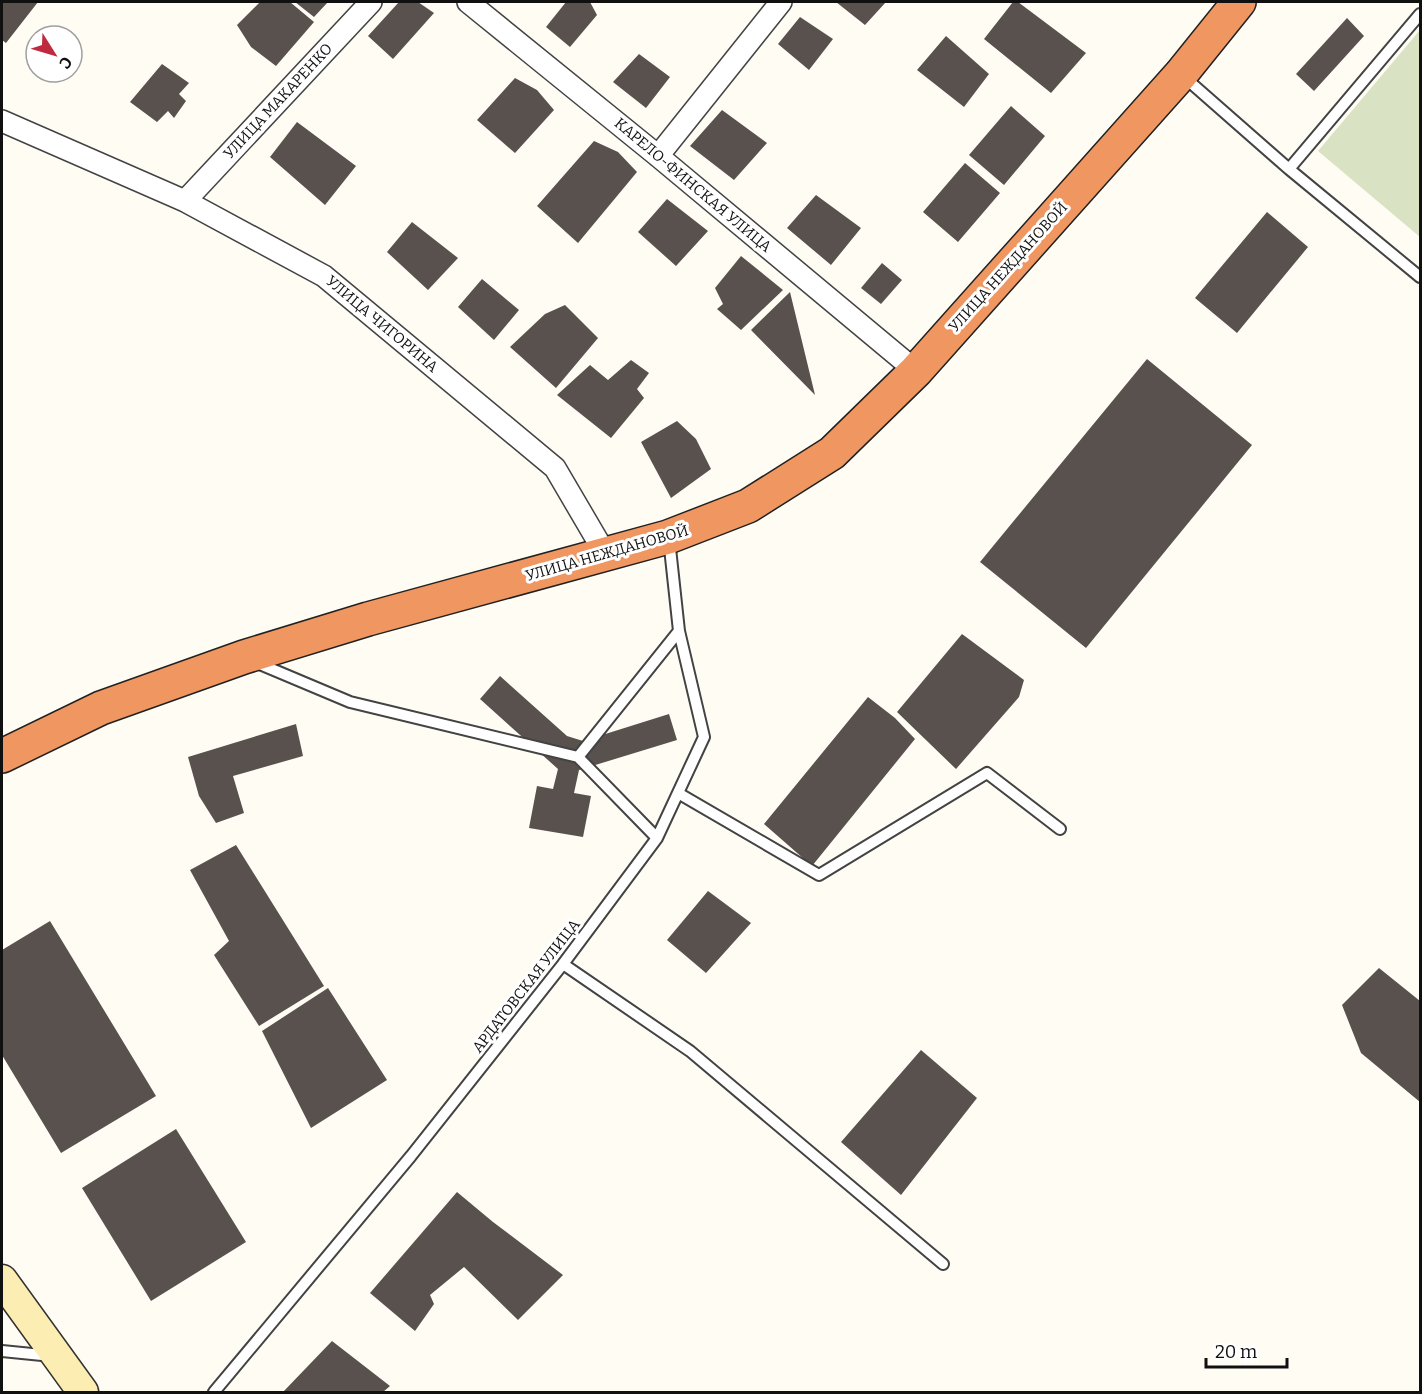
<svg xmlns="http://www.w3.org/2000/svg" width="1422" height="1394" font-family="Bitter,serif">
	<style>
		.cemetery { fill: #dae2c4 }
		.building { fill: #59514d }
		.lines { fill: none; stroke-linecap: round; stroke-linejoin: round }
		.lane-casing { stroke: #434343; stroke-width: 14 }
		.street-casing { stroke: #434343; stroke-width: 24 }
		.secondary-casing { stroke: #323232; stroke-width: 33 }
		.highway-casing { stroke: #212121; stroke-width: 36 }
		.lane { stroke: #fff; stroke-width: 10 }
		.street { stroke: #fff; stroke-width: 21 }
		.secondary { stroke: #fceeb2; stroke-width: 30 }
		.highway { stroke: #f09761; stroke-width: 33 }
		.labels { text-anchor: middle; stroke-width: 6; stroke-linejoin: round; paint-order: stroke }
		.street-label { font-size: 15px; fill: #101010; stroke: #fff }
	</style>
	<rect width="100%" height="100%" fill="#fffcf4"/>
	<path class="cemetery" d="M1420,30V237L1318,151Z"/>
	<path class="building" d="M2,2H38L6,43L2,40Z
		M260,2H290L314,22L276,66L251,47L237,25Z
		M295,2H328L314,17Z
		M399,2H418L434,13L393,59L368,36Z
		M566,2H590L597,15L570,47L546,27Z
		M836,2H886L865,25Z
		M1013,2H1018L1086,53L1051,93L984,39Z
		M800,17L833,39L809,70L778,44Z
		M1347,18L1364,36L1314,91L1296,74Z
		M946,36L989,74L964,107L917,70Z
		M639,54L670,77L646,108L613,82Z
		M162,64L189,83L179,94L186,101L174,118L168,111L157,122L130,102Z
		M515,78L537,90L554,110L515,153L477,120Z
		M1011,106L1045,136L1004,185L969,155Z
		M722,110L767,143L734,180L690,146Z
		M297,122L356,166L325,205L270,157Z
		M594,141L618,152L637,172L578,243L537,206Z
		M965,163L1000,193L958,242L923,212Z
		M816,195L861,228L831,265L787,228Z
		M667,199L708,231L676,266L638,232Z
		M1267,212L1308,247L1237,333L1195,298Z
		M412,222L458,258L428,290L387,252Z
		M741,256L783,290L741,330L717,309L723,304L715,288Z
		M882,263L902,280L881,304L861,288Z
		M482,279L519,310L494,340L458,307Z
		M790,292L815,395L751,330Z
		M565,305L598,338L556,388L510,347L545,314Z
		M1147,359L1252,445L1086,648L980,562Z
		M631,360L649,373L637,389L644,398L611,438L557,395L590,365L608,380Z
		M677,421L696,439L711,469L671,498L641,442Z
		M962,634L1024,680L1019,697L956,769L897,712Z
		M500,676L567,736L583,741L669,714L677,740L579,770L574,793L591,796L583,837L529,828L537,786L553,789L558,769L480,699Z
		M868,697L895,718L915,739L812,866L764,824Z
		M296,724L303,756L233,776L244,813L216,823L199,796L188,757Z
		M236,845L324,986L259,1026L214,955L229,941L190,870Z
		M708,891L751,923L706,973L667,940Z
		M50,921L156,1096L61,1153L2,1055V950Z
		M1379,968L1420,1001V1102L1361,1053L1342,1005Z
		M328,988L387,1080L311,1128L262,1031Z
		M921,1050L977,1098L901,1195L841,1142Z
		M176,1129L246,1242L151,1301L82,1188Z
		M457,1192L493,1222L563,1275L518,1320L464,1267L430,1295L434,1304L415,1331L370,1293Z
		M332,1341L390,1386L383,1392H283Z"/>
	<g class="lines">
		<g class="lane-casing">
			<path id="lane" d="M1183,76L1289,169L1420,277
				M1289,169L1420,14
				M255,662L350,702L578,757L657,838
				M578,757L679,631
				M678,793L819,875L987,773L1060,829
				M563,964L690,1051L943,1264
				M2,1351L52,1356
				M214,1392L411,1156L563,964L657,838L704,737L679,631L669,539"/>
		</g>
		<g class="street-casing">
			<path id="street" d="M468,2L658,156L916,371
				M2,121L185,201L324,276L555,468L606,555
				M658,156L781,2
				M185,201L371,2"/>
		</g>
		<g class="secondary-casing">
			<path id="secondary" d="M2,1280L83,1392"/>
		</g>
		<g class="highway-casing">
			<path id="highway" d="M2,756L101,708L244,657L368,619L668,537L748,506L832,453L916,371L1181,74L1239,2"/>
		</g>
		<use href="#lane" class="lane"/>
		<use href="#street" class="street"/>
		<use href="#secondary" class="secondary"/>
		<use href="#highway" class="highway"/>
	</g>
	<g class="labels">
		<g class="street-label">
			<text transform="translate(278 101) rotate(-47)" y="5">УЛИЦА МАКАРЕНКО</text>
			<text transform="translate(693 185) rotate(40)" y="5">КАРЕЛО-ФИНСКАЯ УЛИЦА</text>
			<text transform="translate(1008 267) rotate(-48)" y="5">УЛИЦА НЕЖДАНОВОЙ</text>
			<text transform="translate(382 324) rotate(40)" y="5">УЛИЦА ЧИГОРИНА</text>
			<text transform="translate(607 553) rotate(-16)" y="5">УЛИЦА НЕЖДАНОВОЙ</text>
			<text transform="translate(526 986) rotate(-52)" y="5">АРДАТОВСКАЯ УЛИЦА</text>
		</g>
	</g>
	<rect width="1422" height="1394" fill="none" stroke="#101010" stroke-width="6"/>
	<g transform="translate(54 54) rotate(127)"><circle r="28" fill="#ffffff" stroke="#9f9f9f" stroke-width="1.5"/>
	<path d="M0-4.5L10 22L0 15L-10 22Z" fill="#be2b3e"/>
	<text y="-9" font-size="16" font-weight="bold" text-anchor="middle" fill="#101010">С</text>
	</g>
	<path d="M1206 1358v9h81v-9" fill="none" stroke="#101010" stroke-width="3"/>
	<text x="1215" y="1358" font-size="18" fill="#101010" stroke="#ffffff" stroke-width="4.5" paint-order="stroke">20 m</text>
</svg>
